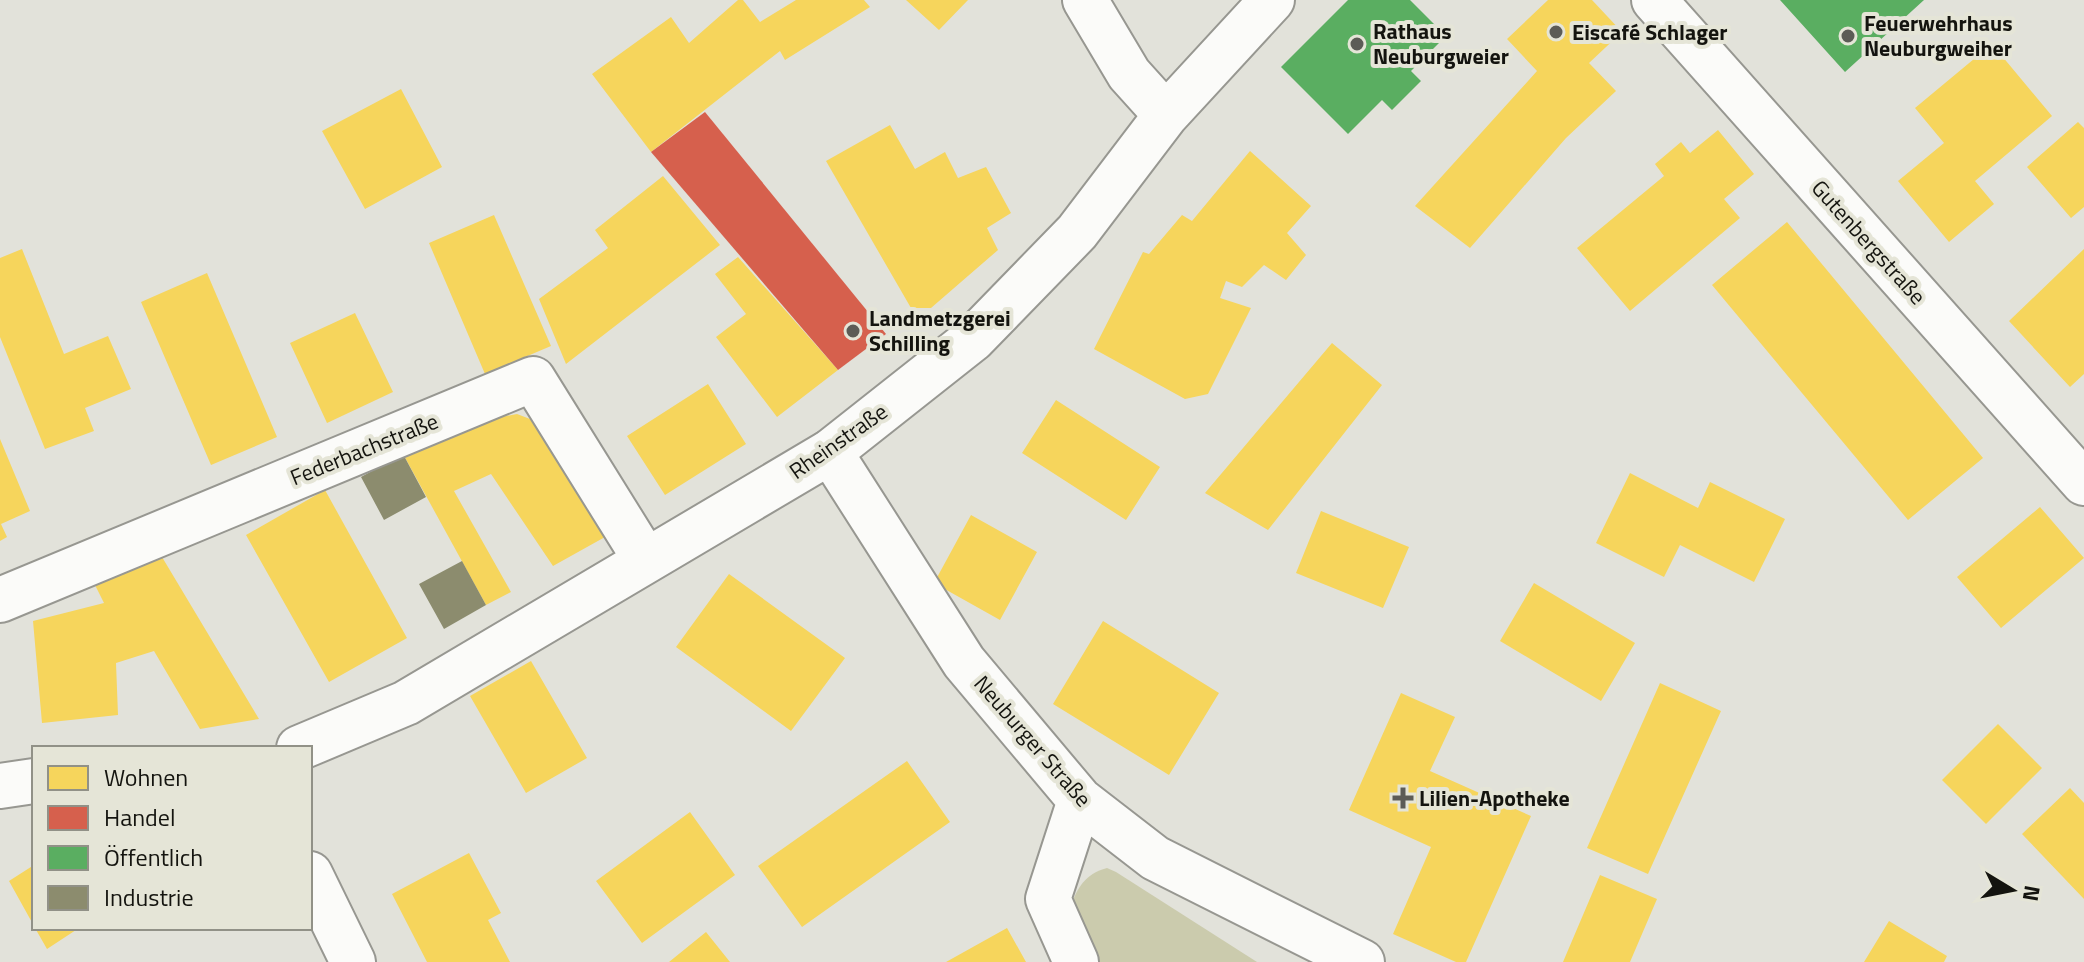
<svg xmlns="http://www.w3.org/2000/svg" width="2084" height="962" font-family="'Titillium Web',sans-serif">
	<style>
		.green { fill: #cbcbad }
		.homes { fill: #f6d55c }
		.shops { fill: #d6604d }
		.public { fill: #5aae61 }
		.industry { fill: #8c8c6e }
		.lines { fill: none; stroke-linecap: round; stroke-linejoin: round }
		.street-casing { stroke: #979791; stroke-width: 48 }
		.secondary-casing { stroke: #979791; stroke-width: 48 }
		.street { stroke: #fbfbf9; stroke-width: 44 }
		.secondary { stroke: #fbfbf9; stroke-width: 44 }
		.poi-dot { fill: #5c5c56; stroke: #e5e5d7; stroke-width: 3 }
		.labels { text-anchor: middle; stroke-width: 8; stroke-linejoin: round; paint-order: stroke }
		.poi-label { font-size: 22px; font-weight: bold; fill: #14140f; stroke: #e5e5d7; text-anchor: start }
		.street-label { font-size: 22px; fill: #14140f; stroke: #e5e5d7 }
	</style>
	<rect width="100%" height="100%" fill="#e2e2da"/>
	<path class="green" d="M1107,868L1116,872L1257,962H1094L1070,907C1078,887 1085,874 1107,868Z"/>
	<path class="homes" d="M738,0H743L760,22L796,0H864L870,7L785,60L780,51L651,152L592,74L671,17L689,43Z
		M906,0H968L939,30Z
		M1548,0H1592L1622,32L1589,63L1616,91L1566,138L1470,248L1415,206L1537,71L1507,39Z
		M1992,44L2052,116L1975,181L1994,204L1949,242L1898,181L1944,143L1915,108Z
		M401,89L442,167L365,209L322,131Z
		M2078,122L2084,128V207L2071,218L2027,167Z
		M890,125L915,169L945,152L958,178L986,167L1011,213L987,228L998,250L931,308H911L826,161Z
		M1718,130L1754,174L1724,199L1740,218L1630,311L1577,248L1664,176L1655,164L1681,142L1690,153Z
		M1250,151L1311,206L1287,233L1306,255L1286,280L1264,265L1242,287L1226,281L1220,298L1251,308L1208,394L1185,399L1094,349L1143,252L1149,254L1182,215L1192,221Z
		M663,176L720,245L566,364L539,299L608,248L595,230Z
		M494,215L551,346L485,374L429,243Z
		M1787,222L1983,458L1908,520L1712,285Z
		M22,249L64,354L108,336L131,389L85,408L94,431L45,449L0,337V258Z
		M2084,249V374L2070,387L2009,321Z
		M738,257L838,370L777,417L716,337L746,314L715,274Z
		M207,273L277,437L211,465L141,302Z
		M355,313L393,392L327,423L290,343Z
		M1332,343L1382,385L1268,530L1205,493Z
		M708,384L746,444L665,495L627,436Z
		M1056,400L1160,467L1126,520L1022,453Z
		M517,414L530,419L605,537L553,566L491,474L454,491L511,592L486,605L403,454L462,424Z
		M0,439L30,511L1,524L7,537L0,541Z
		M1630,473L1698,508L1710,482L1785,519L1754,582L1680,545L1664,577L1596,543Z
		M325,490L407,638L329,682L246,535Z
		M2040,507L2084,558L2001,628L1957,577Z
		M1321,511L1409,547L1383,608L1296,573Z
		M971,515L1037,552L1000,620L934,583Z
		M162,557L259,719L200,729L154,651L116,663L118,715L42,723L33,621L104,603L95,585Z
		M729,574L845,658L791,731L676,647Z
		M1534,583L1635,643L1601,701L1500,641Z
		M1103,621L1219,693L1169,775L1053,704Z
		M531,661L587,758L526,793L470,696Z
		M1660,683L1721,711L1648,874L1587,848Z
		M1401,693L1455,717L1430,771L1531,816L1466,962H1456L1393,934L1431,847L1349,810Z
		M1998,724L2042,768L1986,824L1942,780Z
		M907,761L950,822L802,927L758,866Z
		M2070,788L2084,803V899L2022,834Z
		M690,812L735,875L642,943L596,881Z
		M469,853L501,913L488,920L510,962H427L392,894Z
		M34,865V926L9,881Z
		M1600,875L1657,899L1630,962H1563Z
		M1889,921L1947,956L1944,962H1864Z
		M35,928H79L47,949Z
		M1007,928L1026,962H946Z
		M706,932L730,962H669Z"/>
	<path class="shops" d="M705,112L886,334L838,370L651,152Z"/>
	<path class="public" d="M1348,0H1410L1446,36L1411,71L1421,81L1392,110L1382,100L1348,134L1281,67Z
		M1780,0H1924L1845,72Z"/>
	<path class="industry" d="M403,454L426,497L384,520L361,477Z
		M462,561L486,605L444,629L419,584Z"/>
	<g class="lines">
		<g class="street-casing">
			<path id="street" d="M1654,0L2084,483
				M830,452L964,662L1080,800L1155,858L1362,962
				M0,600L533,379L645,559
				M310,874L353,962
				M1076,962L1048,899L1080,800"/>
		</g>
		<g class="secondary-casing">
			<path id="secondary" d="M1085,0L1129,74L1166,115
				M299,748L406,703L830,452L973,339L1077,232L1166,115L1272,0
				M0,786L34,781"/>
		</g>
		<use href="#street" class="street"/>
		<use href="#secondary" class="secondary"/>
	</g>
	<g class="poi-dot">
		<circle cx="1556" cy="32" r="8"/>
		<circle cx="1848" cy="36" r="8"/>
		<circle cx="1357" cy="44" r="8"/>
		<circle cx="853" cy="331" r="8"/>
		<path d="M1399 786h8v8h8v8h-8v8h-8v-8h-8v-8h8z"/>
	</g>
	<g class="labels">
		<g class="poi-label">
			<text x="1864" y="31">Feuerwehrhaus<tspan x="1864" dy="25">Neuburgweiher</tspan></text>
			<text x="1373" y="39">Rathaus<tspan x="1373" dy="25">Neuburgweier</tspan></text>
			<text x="1572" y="40">Eiscafé Schlager</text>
			<text x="869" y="326">Landmetzgerei<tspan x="869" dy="25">Schilling</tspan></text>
			<text x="1419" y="806">Lilien-Apotheke</text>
		</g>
		<g class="street-label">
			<text transform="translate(1869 242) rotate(48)" y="8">Gutenbergstraße</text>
			<text transform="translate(838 441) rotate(-35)" y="8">Rheinstraße</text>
			<text transform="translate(364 449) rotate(-22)" y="8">Federbachstraße</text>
			<text transform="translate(1033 741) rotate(49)" y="8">Neuburger Straße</text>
		</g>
	</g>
	<rect x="32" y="746" width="280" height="184" fill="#e5e5d7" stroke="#919187" stroke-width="2"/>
	<rect x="48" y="766" width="40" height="24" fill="#f6d55c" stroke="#919187" stroke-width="2"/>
	<text x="104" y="786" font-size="24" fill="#14140f">Wohnen</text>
	<rect x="48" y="806" width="40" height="24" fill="#d6604d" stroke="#919187" stroke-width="2"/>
	<text x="104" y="826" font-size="24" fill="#14140f">Handel</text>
	<rect x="48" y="846" width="40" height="24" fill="#5aae61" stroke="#919187" stroke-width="2"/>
	<text x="104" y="866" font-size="24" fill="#14140f">Öffentlich</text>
	<rect x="48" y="886" width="40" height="24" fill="#8c8c6e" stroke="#919187" stroke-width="2"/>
	<text x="104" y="906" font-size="24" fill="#14140f">Industrie</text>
	<g transform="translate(2012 890) rotate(100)" stroke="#e5e5d7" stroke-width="6" paint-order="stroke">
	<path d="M0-6L14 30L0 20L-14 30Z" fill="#14140f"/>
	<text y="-12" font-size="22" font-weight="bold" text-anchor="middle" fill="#14140f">N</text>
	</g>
</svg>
